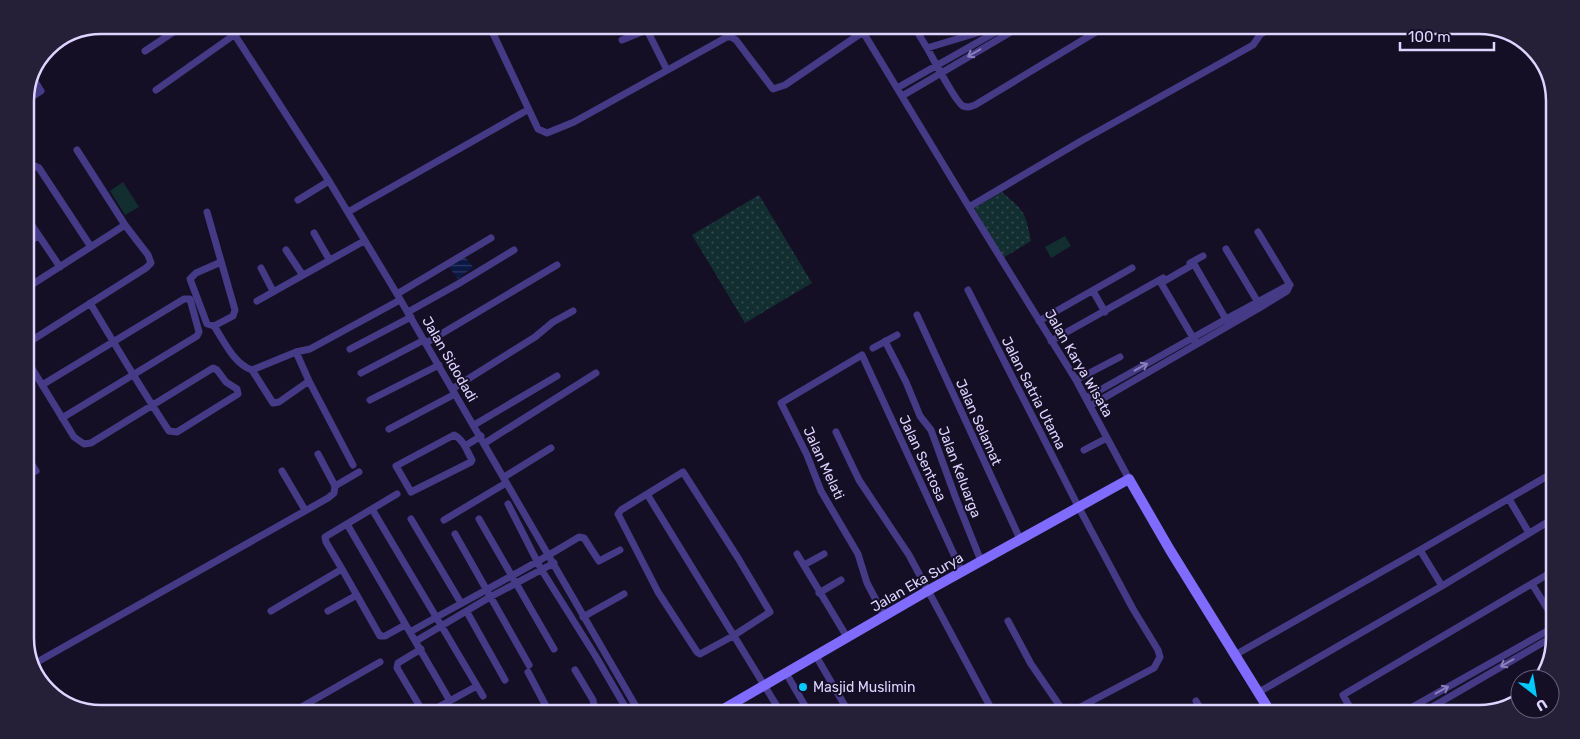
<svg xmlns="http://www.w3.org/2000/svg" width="1580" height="739" font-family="Rubik,sans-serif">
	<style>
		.grass { fill: url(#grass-dots) }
		.pitch { fill: #122e30 }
		.water { fill: url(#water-rules) }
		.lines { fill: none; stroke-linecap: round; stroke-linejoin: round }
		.street { stroke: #453a85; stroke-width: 7 }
		.secondary { stroke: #7f6bff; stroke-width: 10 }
		.oneway { stroke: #8a7fbc }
		.poi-dot { fill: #00c9ff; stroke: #150f26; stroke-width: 2 }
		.labels { text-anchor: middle; stroke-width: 4; stroke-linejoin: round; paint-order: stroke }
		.street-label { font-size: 14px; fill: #ded4ff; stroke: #150f26 }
		.poi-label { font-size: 14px; fill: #ded4ff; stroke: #150f26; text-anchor: start }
		.rim { fill: none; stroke: #ded4ff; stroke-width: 2.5 }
	</style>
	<defs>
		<pattern id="grass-dots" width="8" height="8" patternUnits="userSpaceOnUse" patternTransform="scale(1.25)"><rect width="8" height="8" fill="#122e30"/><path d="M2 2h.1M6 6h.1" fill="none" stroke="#344b4f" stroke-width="1.8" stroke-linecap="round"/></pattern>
		<pattern id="water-rules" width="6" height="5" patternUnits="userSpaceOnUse" patternTransform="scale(1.25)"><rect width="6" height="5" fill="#0a1844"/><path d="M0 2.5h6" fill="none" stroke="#2d3960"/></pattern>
	</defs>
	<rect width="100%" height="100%" fill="#150f26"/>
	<path class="grass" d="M1002,192C1025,212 1025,211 1031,241L1003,258L974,208Z
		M759,195L812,283L745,323L692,235Z"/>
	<path class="pitch" d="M123,182L139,207L125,215L110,191Z
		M1065,236L1071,246L1051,258L1045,247Z"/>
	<path class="water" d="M464,256L473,267L458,279L449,267Z"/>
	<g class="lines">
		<path class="street" d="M229,26L329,181L397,294L638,710
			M490,27L538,129L547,133L574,122L727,37H731L736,40L773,89L785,85L863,32
			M863,28V32L969,207L1076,380L1129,479
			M915,28L927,48
			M990,29L927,48C933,58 956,103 963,106C968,108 970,107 975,105L1101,29
			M647,30L667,70
			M622,40L651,28
			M145,51L184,25
			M897,88L1001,29
			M156,90L234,35
			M902,96L1016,29
			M25,101L41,91L33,78
			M25,171L35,166L39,168L91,247
			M298,200L329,181
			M969,207L1081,141L1253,45L1260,35L1267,30
			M207,212L235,310L233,316L214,326
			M348,212L524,112
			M25,215L60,267
			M1258,232L1290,285
			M314,233L329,259
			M25,244L38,236
			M1226,249L1259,304
			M286,250L302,274
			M221,262L196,273L190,279L207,324L214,326C224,341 234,364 252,370L273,403L279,402L309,381
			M1190,263L1203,256
			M261,268L273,291
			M25,289L125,225
			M968,290L1078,506L1133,609L1158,650L1160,657L1154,668L1071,712
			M1093,291L1105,312
			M397,294L491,238
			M257,301L364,241
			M408,312L458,284L514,250
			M917,315L1020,539
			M1039,321L1132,268
			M885,341L906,382L920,416L931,430L955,496L981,561
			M1051,341L1163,278
			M1195,341L1161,283L1194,264L1227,321
			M426,343L557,265
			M26,344L146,268L151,263L148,255L125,225L77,150
			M873,348L897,335
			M350,349L411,317
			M296,352L309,381L353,465
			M25,357L74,437L84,444L91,443L213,368L217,370L226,382L237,389L238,394L177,432L169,431C141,389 116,346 90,303
			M252,370L296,352L310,349L400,300
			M361,373L424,340
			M1076,380L1120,357
			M42,385L184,299H190L199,332L197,336L62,418
			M452,389L535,337L553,322L573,311
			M1086,398L1226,319L1289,285
			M370,400L439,365
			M1090,406L1261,307L1287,291L1290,285
			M474,425L557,376
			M389,429L455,394
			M836,432L859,480L909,555L993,712
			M454,435C463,439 467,451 472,460L471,462L411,492L396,466Z
			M485,443L596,373
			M465,446L481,436
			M1084,450L1107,438
			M25,453L36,471
			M318,454L335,486
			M282,471L305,510
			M683,472L738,558L770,612L733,636L700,654L697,652L658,592L618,514L621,510Z
			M504,477L551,448
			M647,494L780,711
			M1509,499L1529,533
			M508,504L541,569L595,655L627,710
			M372,509L483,696
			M411,519L461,603
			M479,519L554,649
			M444,520L506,483
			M347,524L450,701
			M455,534L529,665
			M1420,550L1442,586
			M797,554L847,637
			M804,565L824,554
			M342,569L380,636H385L405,625
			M1532,584L1550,613
			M819,593L841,580
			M271,611L342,569L326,542L325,537L397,494
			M328,611L357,595
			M467,612L505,680
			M583,617L624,594
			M885,617L867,583L858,554L821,491L807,455L781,403L862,355L962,572
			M1008,621L1031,664L1064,712
			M410,632C466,600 524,571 579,537L584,538L599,561L620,550
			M416,641L490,597L554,563
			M421,649L398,663L397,668L422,710
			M1235,655L1420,550L1551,474
			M816,656L848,711
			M33,667L39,661L328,498L334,493L335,486L359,472
			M575,670L593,700L595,710
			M528,672L548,710
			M786,673L808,711
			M1259,692L1442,586L1551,520
			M1196,701L1203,713
			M298,709L380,662
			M433,710L477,686
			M1160,713L1163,711
			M1353,713L1343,695L1550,573
			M1400,714L1549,630
			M1420,714L1549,639"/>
		<path class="secondary" d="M720,711L929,590L1129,479L1170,550L1271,713"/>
	</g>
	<defs><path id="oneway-shaft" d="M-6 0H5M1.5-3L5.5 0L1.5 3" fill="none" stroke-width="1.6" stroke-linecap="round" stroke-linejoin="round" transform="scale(1.25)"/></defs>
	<g class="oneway">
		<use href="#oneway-shaft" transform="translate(974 53) rotate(150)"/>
		<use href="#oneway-shaft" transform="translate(1141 367) rotate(-29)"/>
		<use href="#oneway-shaft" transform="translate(1507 663) rotate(150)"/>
		<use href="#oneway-shaft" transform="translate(1442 690) rotate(-29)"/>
	</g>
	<circle class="poi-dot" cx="803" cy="687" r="5"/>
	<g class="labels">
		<g class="street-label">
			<text transform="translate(450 359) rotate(60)" y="5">Jalan Sidodadi</text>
			<text transform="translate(1079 363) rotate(60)" y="5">Jalan Karya Wisata</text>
			<text transform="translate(1034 393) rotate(63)" y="5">Jalan Satria Utama</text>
			<text transform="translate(979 422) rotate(66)" y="5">Jalan Selamat</text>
			<text transform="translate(923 458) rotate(65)" y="5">Jalan Sentosa</text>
			<text transform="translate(824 463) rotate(65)" y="5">Jalan Melati</text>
			<text transform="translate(960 472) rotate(69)" y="5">Jalan Keluarga</text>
			<text transform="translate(917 582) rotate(-30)" y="5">Jalan Eka Surya</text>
		</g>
		<g class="poi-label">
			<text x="813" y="692">Masjid Muslimin</text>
		</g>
	</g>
	<path d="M0 0H1580V739H0ZM101 34H1479A67 67 0 0 1 1546 101V638A67 67 0 0 1 1479 705H101A67 67 0 0 1 34 638V101A67 67 0 0 1 101 34Z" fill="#251f37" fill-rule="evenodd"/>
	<path class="rim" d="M101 34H1479A67 67 0 0 1 1546 101V638A67 67 0 0 1 1479 705H101A67 67 0 0 1 34 638V101A67 67 0 0 1 101 34Z"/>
	<g transform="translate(1535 694) rotate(149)"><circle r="24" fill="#150f26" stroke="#655e7d"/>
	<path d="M0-4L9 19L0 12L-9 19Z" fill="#00c9ff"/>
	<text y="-8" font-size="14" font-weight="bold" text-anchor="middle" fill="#ded4ff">U</text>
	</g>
	<path d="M1400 42v8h94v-8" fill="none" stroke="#ded4ff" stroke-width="2.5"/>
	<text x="1408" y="42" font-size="15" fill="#ded4ff" stroke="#150f26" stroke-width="4" paint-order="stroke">100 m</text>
</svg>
